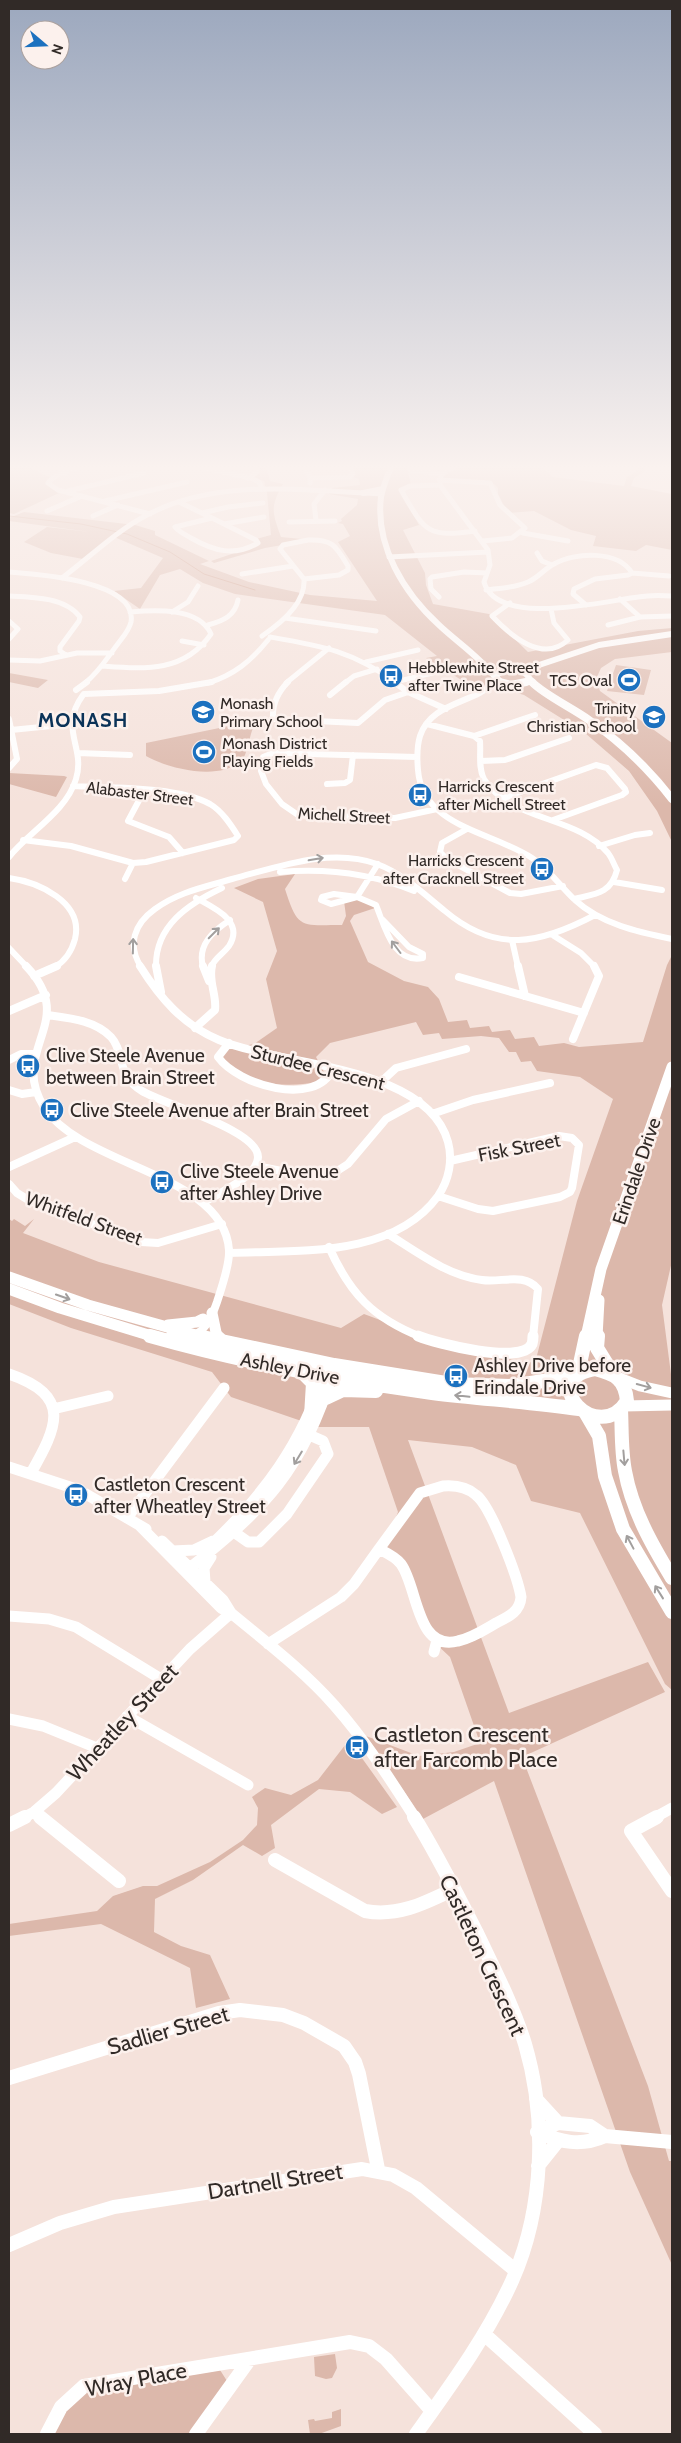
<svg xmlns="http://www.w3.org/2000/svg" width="681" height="2443" font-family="Cabin,sans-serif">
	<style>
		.green { fill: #dcb8ab }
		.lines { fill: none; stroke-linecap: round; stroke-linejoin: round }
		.stream { stroke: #cb9580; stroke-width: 1 }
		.minor-far4 { stroke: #fff; stroke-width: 5 }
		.minor-far3 { stroke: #fff; stroke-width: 6 }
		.minor-far2 { stroke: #fff; stroke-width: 8 }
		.minor-far1 { stroke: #fff; stroke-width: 11 }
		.minor { stroke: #fff; stroke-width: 14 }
		.major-far3 { stroke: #fff; stroke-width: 6 }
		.major-far2 { stroke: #fff; stroke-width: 8 }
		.major-far1 { stroke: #fff; stroke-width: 11 }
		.major { stroke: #fff; stroke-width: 14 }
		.oneway { stroke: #a29f9e }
		.labels { text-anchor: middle; stroke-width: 5; stroke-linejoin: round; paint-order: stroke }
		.far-poi-label { font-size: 16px; fill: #312a27; stroke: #fcf1ed; text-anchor: start }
		.far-street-label { font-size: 16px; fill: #312a27; stroke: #fcf1ed }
		.poi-label { font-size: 19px; fill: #312a27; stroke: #fcf1ed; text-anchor: start }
		.street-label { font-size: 19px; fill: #312a27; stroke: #fcf1ed }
		.far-district-label { font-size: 20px; font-weight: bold; letter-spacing: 1px; fill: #0b3358; stroke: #fcf1ed }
		.near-street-label { font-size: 22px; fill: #312a27; stroke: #fcf1ed }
		.near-poi-label { font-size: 22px; fill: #312a27; stroke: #fcf1ed; text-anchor: start }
	</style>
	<rect width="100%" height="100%" fill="#f5e2db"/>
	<path class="green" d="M14,464C32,464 34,473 51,477L46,481L59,493L14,514L9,513V468Z
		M259,464H265L270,481L283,484C270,507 272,512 281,537L302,539L305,541L265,548L214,563L211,561L258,545L256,539L271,535L267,493L264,481L253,478L260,473Z
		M414,464L407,469L411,485L399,489L419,525L403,530L425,573L426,585L433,604L489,614L528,652L638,631L672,628V652L615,659L601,668L596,679L600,691L672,743V842L657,811L629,771L585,733L524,695L490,685L471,686L426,658L437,656L385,615L235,594L203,583L180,569L160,575L140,609L114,591L141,588L163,558L112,536L83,559L51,553L24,542L47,527L90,532L9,521V518L24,512L135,525L155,531V535L209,561L200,564L249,582L310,595L377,601L338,542L350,536L343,524L338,523L342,521L341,519L357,505L358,499L329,494L332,488L360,485L359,479L353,477L355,475L350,465Z
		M468,464H539L553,477L624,486L627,477L637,471L638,464H646L644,472L634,478L631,486L672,494V550L646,545L636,551L593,546L596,536L571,530L534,511L508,513L498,494V488L494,484L444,480L443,477L457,468Z
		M616,665L651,670L644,695L607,691Z
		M9,673L48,680L38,688L9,682Z
		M234,725L253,728C250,735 247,752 244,757C226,783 168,769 146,756V743Z
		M9,773L64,776L67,777L56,797L9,784Z
		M295,874L285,889C298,930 301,925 342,925L346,916L344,901L360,898L375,908L354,915L350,921L368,962L404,981L428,987L439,999L448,1022L467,1020L470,1028L489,1026L492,1032L510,1030L515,1039L534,1037L539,1046L564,1043L579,1047L643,1042L667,965L672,955V1261L662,1305L672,1382V1690L665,1684L580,1513L531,1501L516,1465L472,1447L408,1440L509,1713L648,1662L665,1692L522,1757L648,2086L669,2161H672V2265L630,2172L494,1781L423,1819L366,1736L419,1756L454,1752L480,1743L450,1657L435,1643L403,1561L385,1546L398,1512L369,1427H319L231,1397L212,1372L71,1328L9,1304V1219L12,1221L14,1219L25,1226L34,1219L23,1233L99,1262L341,1328L364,1314L468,1353L535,1363L577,1201L613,1099L580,1077L537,1071L531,1061L521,1062L516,1052H509L499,1038L481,1036L442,1039L439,1033L423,1035L416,1022L330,1043L316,1057L325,1074L321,1081C296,1087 263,1087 240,1073C233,1069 228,1062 222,1057L228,1049L254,1044L277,1028L266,979L277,951L263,902L234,888L258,879Z
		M349,1740L397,1807L382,1814L350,1792L319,1789L271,1825L275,1848L262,1856L243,1845L193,1880L155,1899L154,1932L181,1946L210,1955L230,1999L196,2008L190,1968L101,1924L9,1936V1924L97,1911L113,1896L143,1886H157L210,1862L243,1840L257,1825L258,1808L252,1797L265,1788L291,1795L318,1780Z
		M335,2354L337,2368L332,2378L326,2379L315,2376L314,2357Z
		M220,2370L227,2381L193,2434H52L59,2416L83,2393Z
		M341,2409V2426L319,2434H310L308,2420L314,2419L315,2421L332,2418V2412Z"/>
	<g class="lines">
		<path class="stream" d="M9,516L81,524L127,534L170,552L204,574L255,590"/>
		<path class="minor-far4" d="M54,464L65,473
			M101,464C84,468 59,468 48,483L58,490L150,514
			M186,464L251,478L259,482L262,489
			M301,464L310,476V483
			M456,464L441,474L440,485L488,550L490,565L484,582C497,628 605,601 638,597C649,595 660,595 672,596
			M643,464L672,468
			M410,470L441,474
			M248,478L257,472L256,464
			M311,478L350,477L353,474L347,464
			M439,480L490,483L500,505L525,528L512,538L483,541
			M440,485L410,486L401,490C425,531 426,538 475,531
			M68,491L144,473
			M105,501L187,482
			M179,502L212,518
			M47,511L82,496
			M202,513L228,507L263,503
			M93,516L118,505
			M212,518L256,540L258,543C234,557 214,551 191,538C186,535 179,532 175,527Z
			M316,520L314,504L325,490
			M289,522L335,521
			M224,524L264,517
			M523,533L568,541
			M308,540C333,539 336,546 348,566V570L339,575L304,579L280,549L283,545Z
			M537,553L542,561L552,565
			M389,557L488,552
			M9,572C35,574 138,580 131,622C129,631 122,638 117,645C107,658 99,672 85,683
			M632,573L669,576
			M242,574L293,566
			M62,578C90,557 116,531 147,515C219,477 305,491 382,494
			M486,590C500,588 515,588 528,582C538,578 544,569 554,564C575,552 618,550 632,573L628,575L595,579L574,589L573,594L586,605
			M9,596C32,597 65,597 80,617L79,621L60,647V651L66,655
			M439,597L431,589L430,579L432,577L464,572L487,573
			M620,599L640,617
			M510,603L492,616C510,635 542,664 568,640L554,623L551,609
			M172,612L188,602L198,586
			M285,618L376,631
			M9,621L18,629L9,639
			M208,625C223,621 235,616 238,600
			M608,625L640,617L672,616
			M262,636C280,624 306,604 304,579
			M270,637C322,646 353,651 396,683
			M182,641L204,645
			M9,660L40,661L77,653H112
			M366,662L418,650
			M102,666C144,669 184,673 211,634C199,607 155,610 130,612
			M395,682L445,670
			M208,683C234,675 251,661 268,640
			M286,683L329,648
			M345,683L354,676L377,669
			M494,683L497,680"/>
		<path class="minor-far3" d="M288,682C277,693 272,704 273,719L358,723L385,700L408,692
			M394,682L408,692L446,709
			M495,682C473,704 431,702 420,736C417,746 417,759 418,770C422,827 493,832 532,858C549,869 560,886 575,900C601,924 638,932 672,939
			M76,690L87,682
			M84,694L159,691L212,682
			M330,695L346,682
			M9,719L17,759L9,768
			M427,724L474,736L480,741C481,753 478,768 484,779C511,822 576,815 608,853C612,858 614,865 617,870C611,894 595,894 574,899
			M11,730L71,724L124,725
			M474,736L535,715
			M78,753L130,755
			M417,757L273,753L263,757L261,771L266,784L282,804L298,815L395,818L437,809
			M481,761L505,760L569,738
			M327,784L345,783L350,780L353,755
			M144,791L128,821L169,837L183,853
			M503,798L596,765L607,768L625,789L626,792L622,795L553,820
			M467,829L442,843L440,852L447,859L510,893L521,894L563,886
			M23,840L71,846L133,863L146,862L234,840L238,836C231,825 222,811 210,804C176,786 112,788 73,786
			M599,846L635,835L650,833
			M9,857C30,831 66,812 76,779C86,747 58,729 83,695
			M280,872C327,868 370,873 414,891
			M9,878C38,882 84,902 75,939C72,950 65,961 55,967
			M125,879L133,863
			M614,882L662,890
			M334,894L357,897L331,904L321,900L322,897Z
			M357,897L376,905C385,927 393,964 423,958V954L409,947L383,920
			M357,897L378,864
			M196,898C214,908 245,921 229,946C223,954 215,958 211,967
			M554,936L581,953L595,967
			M512,940L518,967
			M9,948L27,967
			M141,967C127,945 134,924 155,909C178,892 205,887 232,879C278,867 330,847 377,864C402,873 424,894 445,911C496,954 540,944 595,915
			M156,967C155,926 188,904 222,888
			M203,967C197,945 213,931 230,920"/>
		<path class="minor-far2" d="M26,966C80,1022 8,1049 44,1107C82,1167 224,1173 229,1250C230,1265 221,1289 217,1302C212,1317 204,1336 186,1337
			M140,966C160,998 183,1025 219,1040C281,1066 427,1065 448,1142C453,1160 449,1180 438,1196C393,1258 298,1250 230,1253
			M156,966L161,992
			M203,966L209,981
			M518,966L525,996
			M34,976L57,966
			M459,977L584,1013
			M9,1011L46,995
			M47,1015C69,1018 95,1020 111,1037C125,1052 116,1076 142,1091C165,1105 258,1130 258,1157C258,1176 218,1194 204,1202
			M195,1028L215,1010C217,995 208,981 212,966
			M573,1039L599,976L594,966
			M229,1043L218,1057C238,1085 315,1108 333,1069
			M9,1060L21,1054H34
			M382,1081L396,1068L466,1049
			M9,1090L22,1094L36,1092
			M432,1114L473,1100L550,1083
			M256,1166L307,1176L334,1173L348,1164L386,1119L419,1101
			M9,1167L75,1137
			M9,1184L17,1193L30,1201L141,1242L158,1243L222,1224
			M438,1196L478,1209L493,1211L560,1197L570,1192L572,1188L579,1145L572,1138L559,1136L450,1161
			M388,1234C417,1252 448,1276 482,1280C501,1283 524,1272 538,1289L533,1337
			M329,1247C350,1294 373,1318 421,1337
			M170,1335L184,1337"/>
		<path class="minor-far1" d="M174,1336H194
			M418,1336C435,1343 522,1366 532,1344C533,1341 533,1338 533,1336
			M9,1374C73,1396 57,1427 31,1473
			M617,1377L640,1386L672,1393
			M624,1406L672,1405
			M53,1409L108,1396
			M9,1467L79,1490L146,1529
			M443,1486C455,1485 467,1487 476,1495C491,1506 518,1578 521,1597C520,1612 508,1617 496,1623C484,1630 472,1638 458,1641C416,1652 418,1587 401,1564C396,1557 387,1553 379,1549L420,1493Z
			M127,1518L224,1388
			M140,1526L221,1608L231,1613C266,1642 304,1671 334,1705C365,1740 390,1779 415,1818
			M231,1530L248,1542H259L287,1514L328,1454L323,1441L307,1434
			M162,1541L223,1600L231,1613
			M209,1547C264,1495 302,1444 325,1371
			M173,1551L194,1550L213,1541
			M187,1570C266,1508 303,1470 333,1372
			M205,1582L204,1568L211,1557
			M9,1616L49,1619L76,1627L161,1679
			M268,1644L341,1597L354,1584L379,1549
			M434,1652L437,1640
			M127,1716L248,1785
			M9,1719L43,1726L97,1748
			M34,1812L41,1818
			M23,1818L34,1812L56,1793L190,1649L231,1613
			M654,1818L672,1808"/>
		<path class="minor" d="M40,1817L119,1881
			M414,1817C437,1854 457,1894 477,1933C494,1969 513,2005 525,2044C547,2119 544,2209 512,2281C487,2336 451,2385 416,2434
			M657,1817L631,1831L672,1891
			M9,1825L25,1817
			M275,1860L365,1911C398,1917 425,1903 454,1889
			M9,2078L219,2013L240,2010L283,2015L304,2023L344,2046L355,2062L359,2074L378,2169
			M536,2099L558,2123
			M537,2132L558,2123L590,2126L605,2136L672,2142
			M537,2132C561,2142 580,2147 605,2136
			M538,2166L558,2141
			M9,2245L60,2223L114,2207L362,2169L393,2175L416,2188L516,2271
			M484,2334L595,2434
			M47,2434L61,2407L84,2386L350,2342L369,2346L386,2359L432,2411
			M196,2434L250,2359"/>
		<path class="major-far3" d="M392,464C388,475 383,486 381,497C375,546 404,593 439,625C458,643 479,656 495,677
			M363,493L383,489
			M515,670L533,667L599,645L672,634
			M530,679L533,683
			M502,683L495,676C506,668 522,666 530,679L524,683"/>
		<path class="major-far2" d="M500,682L511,685L526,682
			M532,682C543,694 574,709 589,720C621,742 648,768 672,799"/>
		<path class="major-far1" d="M9,1277L88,1305L203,1337
			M9,1289L60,1308L155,1337
			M212,1313L217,1337
			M168,1325L197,1322L203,1319
			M586,1337L601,1269L672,1067
			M597,1337L599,1300"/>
		<path class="major" d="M150,1336C242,1362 337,1380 432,1393C481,1399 530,1402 579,1409
			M198,1336L334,1365L452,1384L512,1386L574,1376
			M216,1336L223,1342
			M598,1336L597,1348L613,1374
			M595,1369C615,1374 625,1379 627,1401C598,1447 535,1379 595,1369Z
			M302,1372L313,1383L311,1416
			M578,1373L586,1336
			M326,1398L343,1390L376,1391
			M621,1409C622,1430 621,1451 625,1471C632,1510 652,1545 672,1578
			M585,1412L599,1436L605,1476L623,1529L672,1612"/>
	</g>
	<defs><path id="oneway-shaft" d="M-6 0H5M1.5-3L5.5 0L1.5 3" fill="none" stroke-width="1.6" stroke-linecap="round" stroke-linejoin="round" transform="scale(1.25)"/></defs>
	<g class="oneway">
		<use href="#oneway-shaft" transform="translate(316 859) rotate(-10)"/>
		<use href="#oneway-shaft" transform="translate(214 933) rotate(-45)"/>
		<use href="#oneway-shaft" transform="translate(133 946) rotate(-89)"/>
		<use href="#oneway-shaft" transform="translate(396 947) rotate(-127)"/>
		<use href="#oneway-shaft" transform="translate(63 1297) rotate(19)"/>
		<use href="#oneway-shaft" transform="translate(644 1386) rotate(15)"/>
		<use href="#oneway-shaft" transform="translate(462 1396) rotate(-174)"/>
		<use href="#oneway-shaft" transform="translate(298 1458) rotate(121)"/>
		<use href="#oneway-shaft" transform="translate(624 1458) rotate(85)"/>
		<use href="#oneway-shaft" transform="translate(630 1542) rotate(-118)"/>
		<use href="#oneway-shaft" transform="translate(659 1592) rotate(-122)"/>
	</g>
	<linearGradient id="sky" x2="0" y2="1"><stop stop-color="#9ca8be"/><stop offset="0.58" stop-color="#faf2ef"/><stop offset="1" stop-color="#faf2ef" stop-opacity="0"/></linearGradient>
	<rect width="681" height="806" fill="url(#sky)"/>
	<defs>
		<g id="bus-disc" transform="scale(1.25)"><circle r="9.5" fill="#1c71bf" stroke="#fcf1ed"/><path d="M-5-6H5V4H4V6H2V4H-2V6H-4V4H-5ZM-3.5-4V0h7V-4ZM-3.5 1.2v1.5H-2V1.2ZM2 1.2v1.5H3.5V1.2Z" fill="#fff"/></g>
		<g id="stadium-disc" transform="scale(1.25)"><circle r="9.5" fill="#1c71bf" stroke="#fcf1ed"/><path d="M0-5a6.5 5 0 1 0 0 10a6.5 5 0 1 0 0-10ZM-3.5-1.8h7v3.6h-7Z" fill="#fff"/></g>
		<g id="school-disc" transform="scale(1.25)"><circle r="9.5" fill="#1c71bf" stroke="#fcf1ed"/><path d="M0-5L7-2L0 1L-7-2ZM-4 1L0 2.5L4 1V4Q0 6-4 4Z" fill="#fff"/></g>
	</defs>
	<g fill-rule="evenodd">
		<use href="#bus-disc" x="391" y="676"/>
		<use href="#stadium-disc" x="629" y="680"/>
		<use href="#school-disc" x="203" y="712"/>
		<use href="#school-disc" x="654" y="717"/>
		<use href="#stadium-disc" x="204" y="752"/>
		<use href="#bus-disc" x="420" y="795"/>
		<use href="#bus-disc" x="542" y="869"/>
		<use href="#bus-disc" x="28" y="1066"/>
		<use href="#bus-disc" x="52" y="1110"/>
		<use href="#bus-disc" x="162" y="1182"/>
		<use href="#bus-disc" x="456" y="1376"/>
		<use href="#bus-disc" x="76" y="1495"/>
		<use href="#bus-disc" x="357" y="1747"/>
	</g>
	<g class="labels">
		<g class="far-poi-label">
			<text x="408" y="673">Hebblewhite Street<tspan x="408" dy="18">after Twine Place</tspan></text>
			<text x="612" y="686" text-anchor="end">TCS Oval</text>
			<text x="220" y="709">Monash<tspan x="220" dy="18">Primary School</tspan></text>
			<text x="636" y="714" text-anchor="end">Trinity<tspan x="636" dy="18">Christian School</tspan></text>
			<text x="222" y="749">Monash District<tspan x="222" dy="18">Playing Fields</tspan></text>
			<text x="438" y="792">Harricks Crescent<tspan x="438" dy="18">after Michell Street</tspan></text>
			<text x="524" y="866" text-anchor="end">Harricks Crescent<tspan x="524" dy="18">after Cracknell Street</tspan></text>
		</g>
		<g class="far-street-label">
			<text transform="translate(140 793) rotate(7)" y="6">Alabaster Street</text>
			<text transform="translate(344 815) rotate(3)" y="6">Michell Street</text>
		</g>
		<g class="poi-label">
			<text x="46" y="1062">Clive Steele Avenue<tspan x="46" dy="22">between Brain Street</tspan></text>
			<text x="70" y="1117">Clive Steele Avenue after Brain Street</text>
			<text x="180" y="1178">Clive Steele Avenue<tspan x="180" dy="22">after Ashley Drive</tspan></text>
			<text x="474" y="1372">Ashley Drive before<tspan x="474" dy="22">Erindale Drive</tspan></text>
			<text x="94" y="1491">Castleton Crescent<tspan x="94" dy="22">after Wheatley Street</tspan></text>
		</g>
		<g class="street-label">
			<text transform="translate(318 1067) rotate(14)" y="7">Sturdee Crescent</text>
			<text transform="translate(519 1147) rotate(-11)" y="7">Fisk Street</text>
			<text transform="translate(636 1171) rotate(-71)" y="7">Erindale Drive</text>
			<text transform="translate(84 1218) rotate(20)" y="7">Whitfeld Street</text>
			<text transform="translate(290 1368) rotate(11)" y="7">Ashley Drive</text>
		</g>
		<g class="far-district-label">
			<text x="83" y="727">MONASH</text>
		</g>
		<g class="near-street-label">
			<text transform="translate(122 1722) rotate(-47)" y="8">Wheatley Street</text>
			<text transform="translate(483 1955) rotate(65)" y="8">Castleton Crescent</text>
			<text transform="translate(168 2030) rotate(-16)" y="8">Sadlier Street</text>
			<text transform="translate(275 2181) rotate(-9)" y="8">Dartnell Street</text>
			<text transform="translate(136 2379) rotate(-11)" y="8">Wray Place</text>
		</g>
		<g class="near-poi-label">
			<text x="374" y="1742">Castleton Crescent<tspan x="374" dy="25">after Farcomb Place</tspan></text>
		</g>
	</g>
	<rect width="681" height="2443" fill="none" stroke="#312a27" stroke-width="20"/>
	<g transform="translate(45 45) rotate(109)"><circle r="24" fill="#fcf1ed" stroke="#aba19e"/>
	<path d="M0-4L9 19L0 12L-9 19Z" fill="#1c71bf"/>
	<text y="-8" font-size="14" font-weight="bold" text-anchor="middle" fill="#312a27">N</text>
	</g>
</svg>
